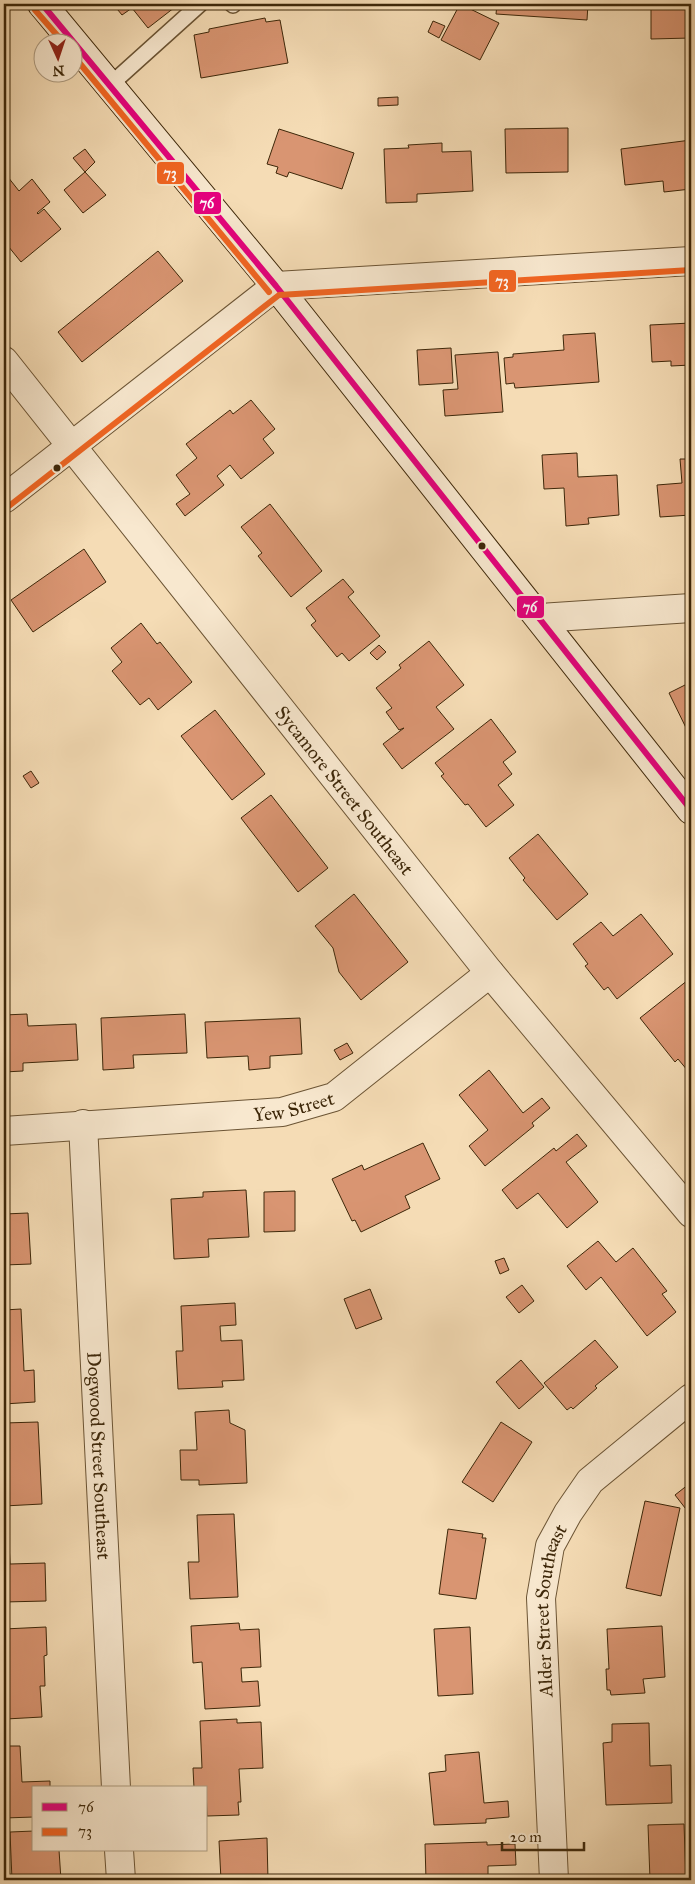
<svg xmlns="http://www.w3.org/2000/svg" width="695" height="1884" font-family="'IM FELL Great Primer',serif">
	<style>
		.building { fill: #d99572; stroke: #3d2709 }
		.lines { fill: none; stroke-linecap: round; stroke-linejoin: round }
		.service-casing { stroke: #6b5434; stroke-width: 18 }
		.minor-casing { stroke: #6b5434; stroke-width: 30 }
		.tertiary-casing { stroke: #6b5434; stroke-width: 30 }
		.secondary-casing { stroke: #3d2709; stroke-width: 30 }
		.service { stroke: #f8e8cf; stroke-width: 15 }
		.minor { stroke: #f8e8cf; stroke-width: 28 }
		.tertiary { stroke: #f8e8cf; stroke-width: 28 }
		.secondary { stroke: #f8e8cf; stroke-width: 28 }
		.bus-1-casing { stroke: #f8e8cf; stroke-width: 10 }
		.bus-2-casing { stroke: #f8e8cf; stroke-width: 10 }
		.bus-1 { stroke: #e5007d; stroke-width: 6 }
		.bus-2 { stroke: #f26522; stroke-width: 6 }
		.bus-dot { fill: #3d2709; stroke: #f8e8cf; stroke-width: 2 }
		.labels { text-anchor: middle; stroke-width: 5; stroke-linejoin: round; paint-order: stroke }
		.street-label { font-size: 19px; fill: #3d2709; stroke: #f8e8cf }
		.line-badge { stroke: #f8e8cf; stroke-width: 2 }
		.badge-label { font-size: 14px; text-anchor: middle; font-weight: bold; fill: #fff }
	</style>
	<rect width="100%" height="100%" fill="#f5dcb5"/>
	<filter id="stains"><feTurbulence type="fractalNoise" baseFrequency=".004" numOctaves="4"/><feColorMatrix values="0 0 0 0 .2 0 0 0 0 .09 0 0 0 0 .02 0 0 0 .5 -.17"/></filter>
	<radialGradient id="worn" r=".72"><stop offset=".6" stop-color="#630" stop-opacity="0"/><stop offset="1" stop-color="#630" stop-opacity=".3"/></radialGradient>
	<path class="building" d="M113,4H179L148,28L132,8L122,15Z
		M460,4L499,23L480,60L441,40Z
		M497,4H588L587,20L496,14Z
		M651,4H691V38L651,39Z
		M265,18L266,22L280,20L288,63L201,78L194,35L209,32V29Z
		M433,21L445,26L439,38L428,32Z
		M398,97V105L378,106V98Z
		M568,128V172L506,173L505,129Z
		M279,129L354,153L342,189L289,172L287,177L276,173L278,167L267,164Z
		M691,140V189L664,192L663,181L625,185L621,149Z
		M442,143V152L471,151L473,191L417,194V202L386,203L384,149L409,148L408,145Z
		M85,149L95,162L85,172L73,158Z
		M4,172L19,191L32,179L50,202L37,213L38,214L44,209L61,229L21,262L4,241Z
		M85,172L106,195L83,213L64,190Z
		M158,251L183,281L82,362L58,332Z
		M691,323V365L671,366V361L652,362L650,325Z
		M595,333L599,382L515,388L514,383L506,384L504,358L513,357V354L564,350L563,335Z
		M451,348L453,383L419,385L417,350Z
		M498,352L503,412L445,416L443,390L458,389L455,355Z
		M251,400L275,429L263,439L274,453L241,479L230,465L217,476L224,485L185,516L176,504L190,494L176,475L197,458L186,444L230,410L233,414Z
		M577,453L578,477L617,475L619,515L588,518L589,524L566,526L564,488L544,489L542,455Z
		M680,459H691V515L660,517L657,485L682,483Z
		M270,504L322,571L291,597L258,556L262,553L241,527Z
		M84,549L106,582L33,632L11,600Z
		M343,579L354,592L348,597L380,636L349,661L342,653L337,657L311,625L316,621L306,608Z
		M141,623L157,644L160,642L192,682L158,710L149,698L140,705L112,671L122,662L111,648Z
		M429,641L464,685L436,707L454,729L402,769L383,744L404,728L399,730L386,712L392,708L376,688L401,668L399,665Z
		M379,645L386,652L377,660L370,653Z
		M691,682V735L690,736L669,693Z
		M215,710L265,774L232,800L181,736Z
		M491,719L516,752L503,762L512,774L498,785L514,805L486,827L468,804L465,805L441,776L444,774L435,763Z
		M31,771L39,783L31,788L23,776Z
		M271,795L328,868L298,892L241,818Z
		M538,834L588,894L557,920L523,880L525,878L509,858Z
		M354,894L408,962L361,1000L339,972L333,948L315,926Z
		M641,914L673,954L617,999L608,987L604,990L585,966L588,964L573,944L601,922L613,936Z
		M688,980L691,984V1068L688,1071L678,1059L675,1062L640,1018Z
		M27,1014L28,1026L76,1024L78,1060L23,1063V1071L4,1072V1015Z
		M185,1014L187,1053L133,1055L134,1068L103,1070L101,1018Z
		M300,1018L302,1054L270,1056V1068L249,1070L248,1056L207,1058L205,1022Z
		M347,1043L353,1053L340,1060L334,1050Z
		M489,1070L523,1113L542,1098L550,1108L532,1123L534,1126L485,1166L469,1146L488,1130L459,1095Z
		M577,1134L587,1146L566,1162L598,1202L567,1228L538,1193L517,1209L502,1190L554,1148L556,1151Z
		M423,1143L440,1179L405,1196L410,1208L361,1232L355,1220L352,1221L332,1179L362,1165L364,1170Z
		M246,1190L249,1237L208,1239L209,1257L174,1259L171,1199L203,1197V1192Z
		M295,1191V1231L264,1232V1192Z
		M28,1213L31,1264L4,1265V1214Z
		M598,1241L616,1262L633,1248L667,1291L662,1294L676,1312L647,1336L601,1277L586,1290L567,1266Z
		M504,1258L509,1270L500,1274L495,1261Z
		M522,1285L534,1301L519,1313L506,1297Z
		M370,1289L382,1319L356,1329L344,1299Z
		M235,1303L236,1325L220,1326L221,1341L242,1340L244,1380L222,1381L223,1387L178,1389L176,1351H183L181,1306Z
		M21,1309L24,1371L34,1370L35,1402L4,1404V1310Z
		M595,1340L618,1367L595,1386L597,1388L573,1409L571,1407L567,1410L544,1383Z
		M521,1360L544,1387L519,1409L496,1382Z
		M229,1410L230,1423L245,1430L247,1483L199,1485V1480H181L180,1450H197L195,1412Z
		M38,1422L42,1504L4,1506V1423Z
		M501,1422L532,1442L493,1502L462,1482Z
		M689,1484L691,1488L689,1513L675,1495Z
		M645,1501L680,1508L661,1596L626,1588Z
		M234,1514L238,1597L190,1599L188,1562H199L197,1515Z
		M4,1518H8L10,1564L45,1563L46,1601L4,1602Z
		M448,1529L483,1534L482,1538H486L476,1599L439,1594Z
		M239,1623L240,1630L259,1629L261,1667L241,1668L242,1682L258,1681L260,1706L205,1709L202,1662L193,1663L191,1626Z
		M662,1626L665,1677L643,1679L645,1693L611,1695L610,1690H607L606,1669H609L607,1629Z
		M46,1627L47,1655L44,1656L45,1686H40L42,1717L6,1719L4,1717V1629Z
		M470,1627L473,1694L438,1696L434,1629Z
		M237,1719V1723L261,1722L263,1768L239,1769L241,1802H238L239,1815L207,1816L206,1788H194L193,1768H202L200,1721Z
		M649,1723L650,1766L671,1765L672,1803L606,1805L603,1743L612,1742V1724Z
		M4,1746H20L22,1782L50,1781V1788H34V1817L4,1818Z
		M479,1752L484,1803L508,1801L509,1817L486,1819V1823L434,1825L429,1773L446,1771L445,1755Z
		M684,1824L686,1880H650L648,1825Z
		M34,1831V1850H59L61,1880H12L10,1832Z
		M267,1838L268,1880H221L219,1841Z
		M487,1842V1845L515,1844L516,1865L488,1866V1876H486V1880H426L425,1844Z"/>
	<g class="lines">
		<g class="service-casing">
			<path id="service" d="M232,4L233,5
				M109,86L200,4"/>
		</g>
		<g class="minor-casing">
			<g id="minor">
				<path id="s1" d="M4,361L490,973L691,1213"/>
				<path d="M540,618L691,608"/>
				<path id="s2" d="M83,1124L116,1788"/>
				<path id="s3" d="M4,1131L282,1112L334,1097L490,973"/>
				<path d="M119,1850L121,1880"/>
				<path id="s4" d="M554,1880L541,1598L550,1546L568,1513L590,1481L691,1398"/>
			</g>
		</g>
		<g class="tertiary-casing">
			<path id="tertiary" d="M4,499L276,286L691,261"/>
		</g>
		<g class="secondary-casing">
			<path id="secondary" d="M42,4L276,286L691,810"/>
		</g>
		<use href="#service" class="service"/>
		<use href="#minor" class="minor"/>
		<use href="#tertiary" class="tertiary"/>
		<use href="#secondary" class="secondary"/>
		<g class="bus-1-casing">
			<path id="bus-1" d="M42,4L276,286L691,810"/>
		</g>
		<g class="bus-2-casing">
			<path id="bus-2" d="M35,10L63,42
				M72,54L269,292
				M9,506L279,295L691,270"/>
		</g>
		<use href="#bus-1" class="bus-1"/>
		<use href="#bus-2" class="bus-2"/>
	</g>
	<g class="bus-dot">
		<circle cx="57" cy="468" r="4.5"/>
		<circle cx="482" cy="546" r="4.5"/>
	</g>
	<g class="labels">
		<g class="street-label">
			<text dy="7" stroke="none"><textPath href="#s1" startOffset="548">Sycamore Street Southeast</textPath></text>
			<text dy="7" stroke="none"><textPath href="#s3" startOffset="291">Yew Street</textPath></text>
			<text dy="7" stroke="none"><textPath href="#s2" startOffset="332">Dogwood Street Southeast</textPath></text>
			<text dy="7" stroke="none"><textPath href="#s4" startOffset="271">Alder Street Southeast</textPath></text>
		</g>
	</g>
	<g class="line-badge">
		<rect x="156" y="161" width="29" height="24" rx="5" fill="#f26522"/>
		<rect x="193" y="191" width="29" height="24" rx="5" fill="#e5007d"/>
		<rect x="488" y="269" width="29" height="24" rx="5" fill="#f26522"/>
		<rect x="516" y="595" width="29" height="24" rx="5" fill="#e5007d"/>
	</g>
	<g class="badge-label">
		<text x="170" y="178">73</text>
		<text x="207" y="208">76</text>
		<text x="502" y="286">73</text>
		<text x="530" y="612">76</text>
	</g>
	<rect width="695" height="1884" fill="none" stroke="#f5dcb5" stroke-width="20"/>
	<rect x="5" y="5" width="685" height="1874" fill="none" stroke="#3d2709" stroke-width="2.5"/>
	<rect x="10" y="10" width="675" height="1864" fill="none" stroke="#3d2709"/>
	<rect x="32" y="1786" width="175" height="65" fill="#f8e8cf" stroke="#ad9b80"/>
	<rect x="42" y="1803" width="25" height="8" fill="#e5007d" stroke="#ad9b80"/>
	<text x="78" y="1812" font-size="15" fill="#3d2709">76</text>
	<rect x="42" y="1828" width="25" height="8" fill="#f26522" stroke="#ad9b80"/>
	<text x="78" y="1836" font-size="15" fill="#3d2709">73</text>
	<g transform="translate(58 58) rotate(177)"><circle r="24" fill="#f8e8cf" stroke="#ad9b80"/>
	<path d="M0-4L9 19L0 12L-9 19Z" fill="#8f2418"/>
	<text y="-8" font-size="14" font-weight="bold" text-anchor="middle" fill="#3d2709">N</text>
	</g>
	<path d="M502 1842v8h82v-8" fill="none" stroke="#3d2709" stroke-width="2.5"/>
	<text x="510" y="1842" font-size="15" fill="#3d2709" stroke="#f8e8cf" stroke-width="4" paint-order="stroke">20 m</text>
	<rect width="100%" height="100%" filter="url(#stains)"/>
	<rect width="100%" height="100%" fill="url(#worn)"/>
</svg>
